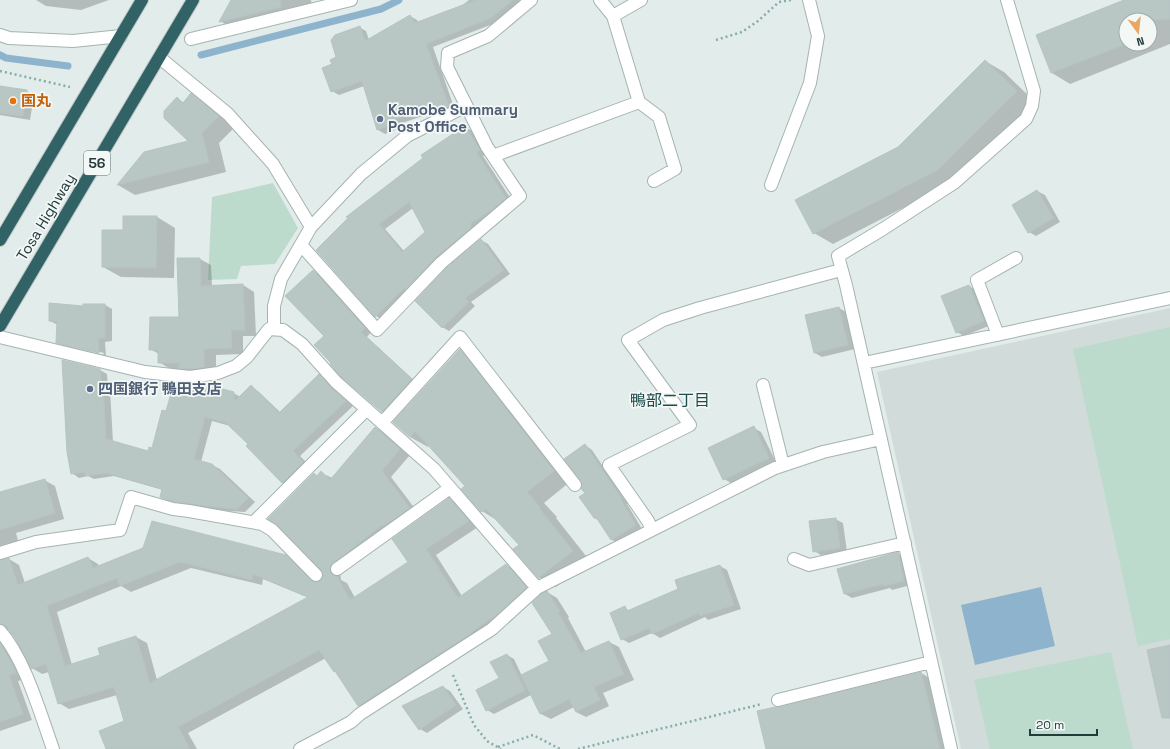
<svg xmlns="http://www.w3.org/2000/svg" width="1170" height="749" font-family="'Space Grotesk','Noto Sans JP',sans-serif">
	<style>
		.built { fill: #d1dbd9 }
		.green { fill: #bddbcd }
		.water { fill: #8eb3cd }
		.shadow { fill: #0003; fill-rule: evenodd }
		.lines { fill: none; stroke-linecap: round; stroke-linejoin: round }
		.stream { stroke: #8eb3cd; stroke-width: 7 }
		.building { fill: #b8c6c4; stroke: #b5c5c2; fill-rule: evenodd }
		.lane-casing { stroke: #a5b3b2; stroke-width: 14 }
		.street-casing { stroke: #a5b3b2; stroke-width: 14 }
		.highway-casing { stroke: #c1c8c8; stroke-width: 14 }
		.path { stroke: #85adab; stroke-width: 2.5; stroke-dasharray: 2 3; stroke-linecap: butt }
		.lane { stroke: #fff; stroke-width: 12 }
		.street { stroke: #fff; stroke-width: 12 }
		.highway { stroke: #316366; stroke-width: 12 }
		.food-dot { fill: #e8710a; stroke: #f3f8f7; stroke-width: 1.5 }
		.service-dot { fill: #5c6f8a; stroke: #f3f8f7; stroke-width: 1.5 }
		.labels { text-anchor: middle; stroke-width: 3.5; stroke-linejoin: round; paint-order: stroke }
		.shield { fill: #f3f8f7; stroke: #617473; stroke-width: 1 }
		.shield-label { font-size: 14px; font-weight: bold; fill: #233b3b }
		.food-label { font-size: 15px; font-weight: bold; fill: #c56008; stroke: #f3f8f7; text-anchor: start }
		.service-label { font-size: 15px; font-weight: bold; fill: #4e5e75; stroke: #f3f8f7; text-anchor: start }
		.street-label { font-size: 15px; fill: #233b3b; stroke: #f3f8f7 }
		.neighbourhood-label { font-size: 16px; fill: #214c4c; stroke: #f3f8f7 }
	</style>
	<rect width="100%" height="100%" fill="#e2ecea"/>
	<path class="built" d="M1170,308V749H961L877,372Z"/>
	<path class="green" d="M273,183L298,228L275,264L241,266L237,279L208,280L212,197Z
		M1170,327V639L1138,646L1073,349Z
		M1111,652L1133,749H990L974,680Z"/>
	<path class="water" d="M1041,587L1055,646L975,665L961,605Z"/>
	<path class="shadow" d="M36,0H109L81,10L46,6Z
		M232,0H311L314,15L239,32L220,21Z
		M469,0H525L498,22L433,47L455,110L437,120L429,114L402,123L403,127L385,134L378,130L364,86L339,95L332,91L334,65L359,27L366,31L369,40L410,16L417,20L419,23L460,7Z
		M1127,0H1170V44L1070,84L1052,73ZM1126,20H1150V44H1126Z
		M985,61L1004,72L1035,102L957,180L833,244L814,233L797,200L899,148Z
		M0,87L27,91L34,95L30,120L0,115Z
		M191,95L209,105L235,127L219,143L226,172L135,195L118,185L144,153L190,141L177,98L184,103Z
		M465,127L472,131L486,154L483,156L513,202L383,320L376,316L317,250ZM413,208L427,232L404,251L385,229Z
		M1037,191L1045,195L1060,222L1036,236L1029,232Z
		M157,217L175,228L174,278L121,277L103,267L124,231Z
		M481,240L488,244L510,274L471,302L475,306L449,331L442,327Z
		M200,259L211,265L212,286L243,285L254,292L256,336H243V354L216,355V374H191L181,369H170L159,362V354L150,349L180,318Z
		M313,271L320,275L371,332L367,337L418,384L389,415L382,411L326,336Z
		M969,286L976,290L991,325L964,336L957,332Z
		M105,305L112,309V341L105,342L106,356L64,346L57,342L58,325L50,321L84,307ZM63,343L104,353L103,355L63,345Z
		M839,308L846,312L855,349L822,357L815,353Z
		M460,350L477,360L571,481L544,503L557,517L556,518L590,561L556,587L540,578L515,549L520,545L498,521L482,511L466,486L429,445L428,447L410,437Z
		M100,370L107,374L108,388L110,389L113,442L149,452L153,449L166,412L189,385L204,384L233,393L241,397L251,387L258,391L281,413L319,376L326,380L338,393L353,406L300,456L310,466L290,487L283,483L247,446L249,444L230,426L212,421L201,462L212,465L220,469L255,502L245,512L213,510L183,505L168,501L161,497L163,490L114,476L94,479L88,476L79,478L72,473Z
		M376,428L386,434L410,455L391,477L419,514L340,571L341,580L347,583L355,598L410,562L449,499L459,505L478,527L436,555L462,596L506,565L517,571L536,594L369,712L359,706L338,673L335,671L326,658L188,733L197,749H107L125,722L117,695L69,709L59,703L49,672L42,674L32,668L16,638L9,629L3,634L26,679L18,681L32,720L0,731V493L44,480L55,486L64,519L16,533L20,548L3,557V560L9,559L19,565L25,583L88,558L98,564L99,567L144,549L286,556L291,559H288L313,585L315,583L292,560L296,562L317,583L324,578L314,474L318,476L322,473L332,478ZM191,568L262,585L263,579L309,598L157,680L147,643L136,637L102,656L72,665L57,612L121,586L131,592Z
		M754,428L761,432L776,462L731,483L724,479Z
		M585,445L592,450L628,504H627L642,529L619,544L611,539L600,521L594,518L586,493Z
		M835,519L843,523L847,552L821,555L814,551Z
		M897,553L905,558L911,585L892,590L890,588L852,598L845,594Z
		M720,566L727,570L741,609L708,620L705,617L660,638L652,633L629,643L622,639L625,608L630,611L679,589Z
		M547,592L557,598L569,617L568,618L586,652L609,642L619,647L634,680L603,693L609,706L586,717L576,712L574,707L551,719L541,714L531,695L494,714L487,710L500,679L507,655L514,659L522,676L550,662L553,634Z
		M921,673L935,681L951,749H767L780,708Z
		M443,687L450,691L463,709L427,733L420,729Z"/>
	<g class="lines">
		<path class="stream" d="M0,55L6,58L68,66
			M201,55L381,9L399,0"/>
	</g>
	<path class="building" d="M231,0H280L281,7L219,22Z
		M476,0H513L491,18L426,44L449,106L429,116L425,109L396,119L397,123L377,130L362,81L331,92L322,68L332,64L330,60L336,57L331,40L335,35L360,26L365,41L410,15L415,23Z
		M1124,0H1170V19L1153,20L1157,31L1150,34V20H1126V44L1051,73L1036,35Z
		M985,60L1017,91L938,170L813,234L795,200L898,147Z
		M0,86L27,90L23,116L0,113Z
		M191,93L219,116L202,133L209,162L117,185L144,152L188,141L164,118V111L177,97L183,103Z
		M465,126L480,150L476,152L506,198L493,209L470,224L472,227L436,257L405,290L404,288L375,317L316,250L348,218L346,217L423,158L421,155ZM409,202L425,232L402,252L379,224Z
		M1037,190L1054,218L1028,233L1012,205Z
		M123,216H157L156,268L102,267V230H123Z
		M481,239L504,270L465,298L469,302L442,328L415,301L446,268Z
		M177,258H200L201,286L243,284L245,330H231L232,348L204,349V367L190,369L178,368L180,363H158V350H149L150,317H179Z
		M313,270L365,328L361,332L412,379L382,412L341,377L330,364L331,363L314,345L324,336L285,296Z
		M969,285L984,321L956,333L941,296Z
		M49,303L83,306V304H105V338H98L99,353L56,343L57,322L49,321Z
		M839,307L848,345L814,353L805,315Z
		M460,349L554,471L527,492L540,507L539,508L573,551L538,578L539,579L513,549L519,545L486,509L481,512L461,489L465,486L415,431L410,437L393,422Z
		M62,360L100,369L101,384H103L106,439L148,451L149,447L152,448L162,410L166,411L174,383L189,384L204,383V384L234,392V402L251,385L279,413L319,374L331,388L346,401L293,451L303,462L282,483L246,446L248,444L226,423L205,417L194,459L212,464L248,498L237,509L205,506L174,502L160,497L162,489L106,473L85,476V472L71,474L67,452Z
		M754,426L769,458L723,480L708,448Z
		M375,427L400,449L382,471L410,508L384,526L382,525L330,566L331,573L337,576L350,600L408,562L392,539L449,498L469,521L426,549L458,598L506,564L527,587L498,614L471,632L472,633L358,706L335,671L334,672L319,650L178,727L190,749H106L99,731L124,721L114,687L58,704L46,664L31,669L15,638L6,626L0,624V560L9,558L18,585L88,557L93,568L143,548L152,521L286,555L311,580L314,582H318L321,580L323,577L321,570L277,525L268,519L314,473L317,476L321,471L330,480ZM180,562L252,580L253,574L308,597L150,683L136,636L98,648L100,655L65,666L47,606L117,578L120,586Z
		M585,444L622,499L621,500L636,525L611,540L596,517L594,518L579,497L585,493L581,489L582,484L564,459Z
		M45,479L55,513L0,530V492Z
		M836,518L840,548L813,552L809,521Z
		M898,552L904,581L884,586V584L844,594L837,569Z
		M720,565L734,605L700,616L699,613L652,634L649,628L621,640L610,613L625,606L627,611L678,589L675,580Z
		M547,591L560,611L558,612L581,653L609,641L624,674L594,687L600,700L576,712L569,699L540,714L521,675L549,661L538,641L552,634L532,603L541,594Z
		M0,643L17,673L9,675L23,714L0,722Z
		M1170,645V718H1162L1147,650Z
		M507,654L525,690L486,711L476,690L499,678L490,662Z
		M921,672L940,749H766L757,711L775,707H780Z
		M443,686L456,705L419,730L402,706Z"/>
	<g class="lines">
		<g class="lane-casing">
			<path id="lane" d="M771,185L810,83L818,36L809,0"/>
		</g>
		<g class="street-casing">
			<path id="street" d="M613,16L641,0
				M0,35L9,38L73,41L121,36
				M191,39L351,0
				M160,58L228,114L273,164L311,227
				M639,102L659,117L675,169L654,181
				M493,156L639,102L613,16L600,0
				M301,245L377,330L441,263L520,196L487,147L447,67L448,53L488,36L531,0
				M841,270L700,308L663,320L628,340L690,425L609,465L648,521L652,530L775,468L823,452L881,439
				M274,329V306L281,279L311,227L361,174L407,136L466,106
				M998,335L977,280L1016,258
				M0,337L145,372L190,377L218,373L236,366L247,357L269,329L283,330L302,344L336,382L434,469L537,588
				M864,363L1170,298
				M763,385L783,465
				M382,423L460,337L575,485
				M254,522L367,409
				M0,553L36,542L120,530L131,497L173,509L189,511L262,524L272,530L316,575
				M794,559L809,565L905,543
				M337,569L450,488
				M0,631C25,659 40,713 53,749
				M778,700L931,662
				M300,749L351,722L360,714L492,629L537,588L652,530
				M951,749L846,285L838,256L883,229L954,183L1026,119L1032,106L1034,91L1007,0"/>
		</g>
		<g class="highway-casing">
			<path id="highway" d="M0,240L142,0
				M0,326L193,0"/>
		</g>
		<path class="path" d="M716,40L742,32L758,21L779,2L791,0
			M0,71L70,87
			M453,675L474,725L487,741L501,749
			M498,747L533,735L560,749
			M578,749L762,704"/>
		<use href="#lane" class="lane"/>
		<use href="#street" class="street"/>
		<use href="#highway" class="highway"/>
	</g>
	<circle class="food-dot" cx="13" cy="101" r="4"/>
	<g class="service-dot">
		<circle cx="380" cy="119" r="4"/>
		<circle cx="90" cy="389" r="4"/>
	</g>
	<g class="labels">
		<rect class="shield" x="84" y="151" width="26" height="24" rx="3"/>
		<g class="shield-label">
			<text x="97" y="168">56</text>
		</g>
		<g class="food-label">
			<text x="21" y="106">国丸</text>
		</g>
		<g class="service-label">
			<text x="388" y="115">Kamobe Summary<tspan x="388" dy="17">Post Office</tspan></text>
			<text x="98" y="394">四国銀行 鴨田支店</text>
		</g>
		<g class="street-label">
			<text transform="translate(46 217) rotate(-59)" y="5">Tosa Highway</text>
		</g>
		<g class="neighbourhood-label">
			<text x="670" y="406">鴨部二丁目</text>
		</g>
	</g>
	<g transform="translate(1138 32) rotate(165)"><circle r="19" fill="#f3f8f7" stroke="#a0acac"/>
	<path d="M0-3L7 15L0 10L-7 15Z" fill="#e9a763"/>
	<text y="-6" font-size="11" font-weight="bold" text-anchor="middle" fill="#233b3b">N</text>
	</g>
	<path d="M1030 729v6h67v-6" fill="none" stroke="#233b3b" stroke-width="2"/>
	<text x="1036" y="729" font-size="12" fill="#233b3b" stroke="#f3f8f7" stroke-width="3" paint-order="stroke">20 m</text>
</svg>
